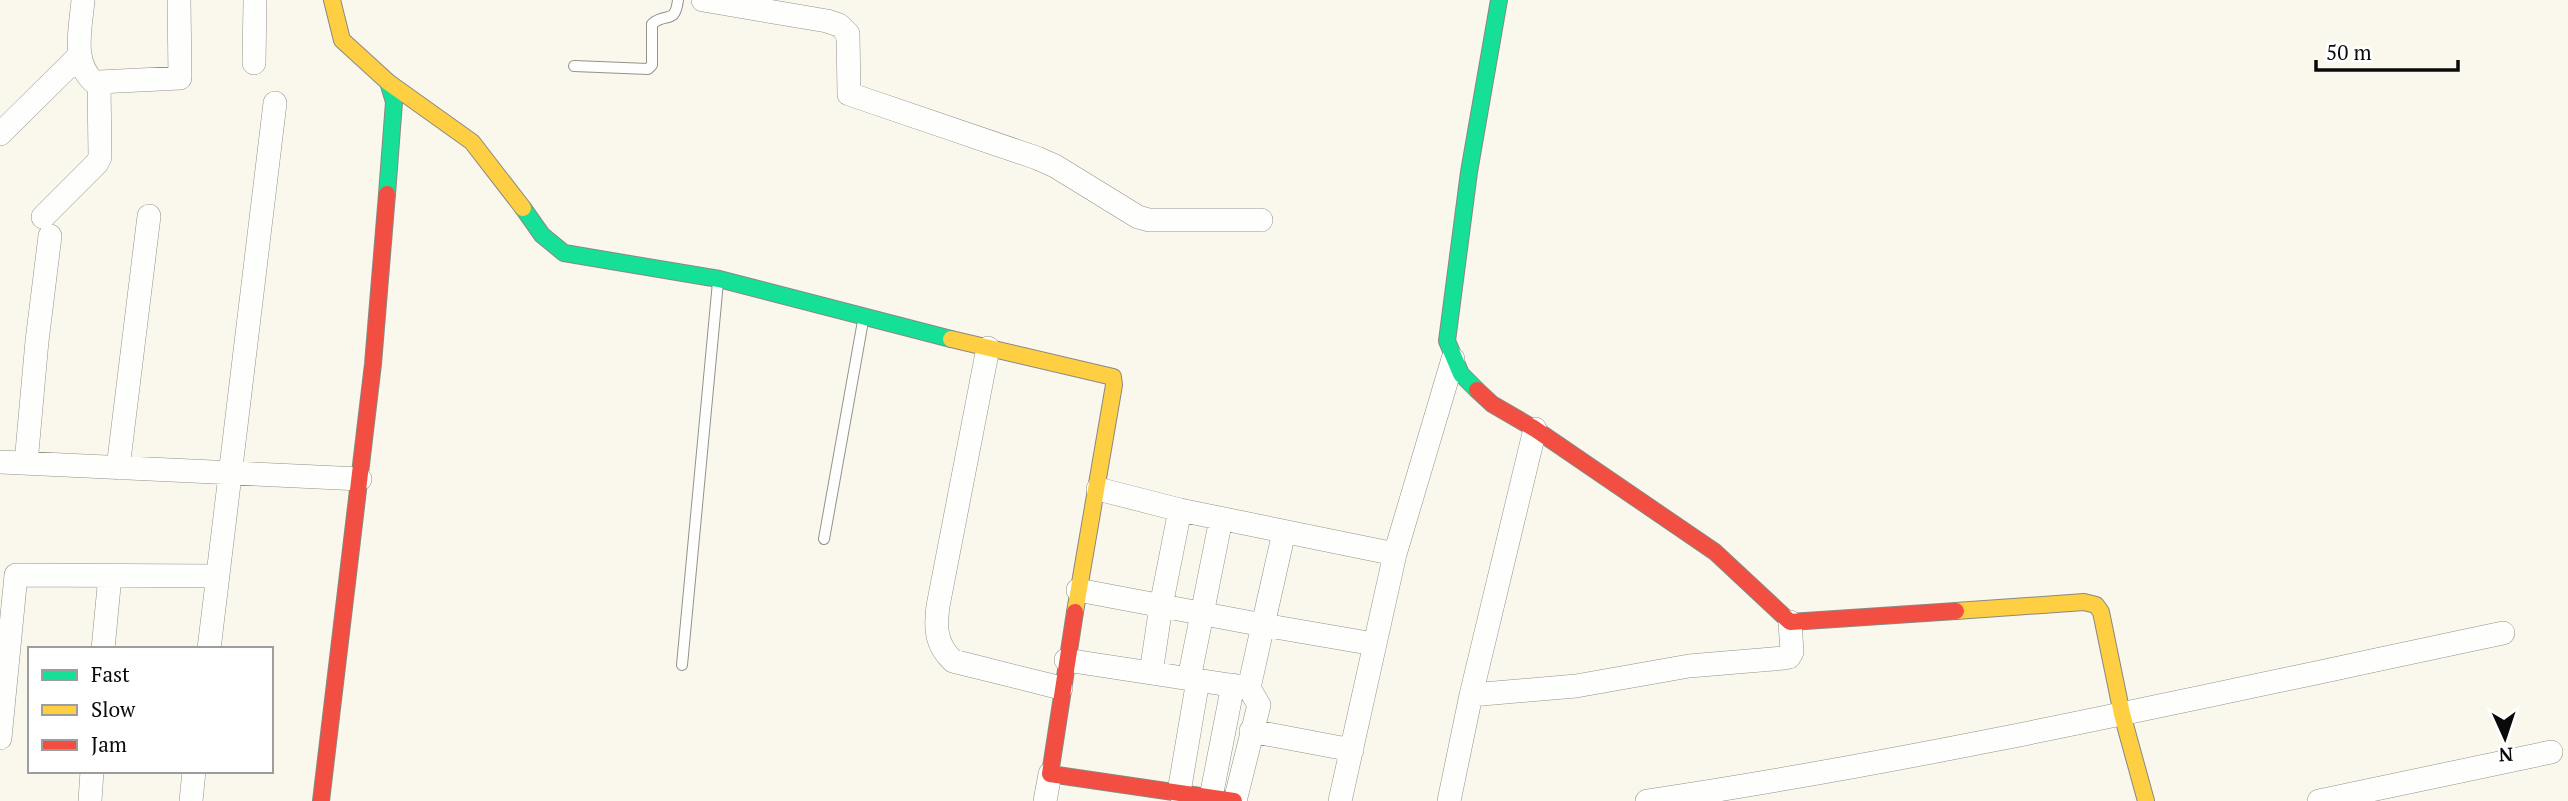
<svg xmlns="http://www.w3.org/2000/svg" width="2568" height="801" font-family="'PT Serif',serif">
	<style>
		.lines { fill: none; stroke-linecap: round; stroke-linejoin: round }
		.lane-casing { stroke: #92918c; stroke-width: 12 }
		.street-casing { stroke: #92918c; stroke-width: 24 }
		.fast-casing { stroke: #898883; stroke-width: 18 }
		.slow-casing { stroke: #898883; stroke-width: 18 }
		.jam-casing { stroke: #898883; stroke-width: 18 }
		.lane { stroke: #fefefc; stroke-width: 10 }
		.street { stroke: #fefefc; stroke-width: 23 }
		.fast { stroke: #16e098; stroke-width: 16 }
		.slow { stroke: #ffcf43; stroke-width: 16 }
		.jam { stroke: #f24e42; stroke-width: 16 }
	</style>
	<rect width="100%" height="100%" fill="#faf8ed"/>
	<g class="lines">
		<g class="lane-casing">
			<path id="lane" d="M574,66L648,69L652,65V24C666,12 675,25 678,0
				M824,539L863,321
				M682,665L718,282"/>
		</g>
		<g class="street-casing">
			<path id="street" d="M83,0C81,27 71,62 94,82H99L180,78L179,0
				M703,0L827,21L839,25L848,34L849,94L1037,158L1055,166L1138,217L1149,220H1261
				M254,63L255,0
				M0,134L79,56
				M43,217L97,163L100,157L99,82
				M988,348L938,606C935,629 936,645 953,661L1061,688
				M0,462L360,479
				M26,463L37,341L50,236
				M118,468L149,216
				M1098,489L1180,510L1395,554
				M1284,532L1263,625L1374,644
				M103,649L110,576
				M209,649L275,103
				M1066,660L1249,688L1263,625L1078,590
				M1151,673L1161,606L1180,510
				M1189,679L1221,519
				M1471,695L1576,686L1689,666L1784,658L1789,657L1792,652L1790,622
				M1251,731L1352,750
				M0,738L16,575L217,576
				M1179,792L1198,680
				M1211,797L1233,685
				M90,801L92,771
				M191,801L194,771
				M1045,801L1050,774
				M1235,801L1259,705L1249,688
				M1340,801L1395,554L1453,359
				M1449,801L1471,695L1535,429
				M1647,801C1935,758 2218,693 2503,633
				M2319,801L2551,752"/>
		</g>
		<g class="fast-casing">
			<path id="fast" d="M387,194L394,102L388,82
				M523,208L542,235L564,253L719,279L951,339
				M1477,390L1461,374L1447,341L1469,172L1499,0"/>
		</g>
		<g class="slow-casing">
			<path id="slow" d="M332,0L342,40L388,82L472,142L523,208
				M951,339L1113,377L1114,385L1075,612
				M1956,611L2084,602L2096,605L2101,612L2122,714L2146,801"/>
		</g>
		<g class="jam-casing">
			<path id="jam" d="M1477,390L1492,404L1535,429L1715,552L1790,622L1956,611
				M1075,612L1050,774L1234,801
				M321,801L373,364L387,194"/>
		</g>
		<use href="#lane" class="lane"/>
		<use href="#street" class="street"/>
		<use href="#fast" class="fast"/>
		<use href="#slow" class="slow"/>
		<use href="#jam" class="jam"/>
	</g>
	<rect x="28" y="647" width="245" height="126" fill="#ffffff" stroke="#9d9d9d" stroke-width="2"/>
	<rect x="42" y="670" width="35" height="10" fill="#16e098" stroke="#9d9d9d" stroke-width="2"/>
	<text x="91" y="682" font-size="21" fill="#0a0a0a">Fast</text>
	<rect x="42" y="705" width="35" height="10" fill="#ffcf43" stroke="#9d9d9d" stroke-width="2"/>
	<text x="91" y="717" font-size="21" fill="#0a0a0a">Slow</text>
	<rect x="42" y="740" width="35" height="10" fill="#f24e42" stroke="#9d9d9d" stroke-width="2"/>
	<text x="91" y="752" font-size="21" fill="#0a0a0a">Jam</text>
	<g transform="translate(2505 738) rotate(177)" stroke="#ffffff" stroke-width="5" paint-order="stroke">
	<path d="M0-5L12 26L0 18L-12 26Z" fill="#0a0a0a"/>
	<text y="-10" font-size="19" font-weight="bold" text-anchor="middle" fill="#0a0a0a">N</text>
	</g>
	<path d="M2316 60v10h142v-10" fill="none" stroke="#0a0a0a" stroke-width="3.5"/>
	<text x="2326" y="60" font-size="21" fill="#0a0a0a" stroke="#ffffff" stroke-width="5" paint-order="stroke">50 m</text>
</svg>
